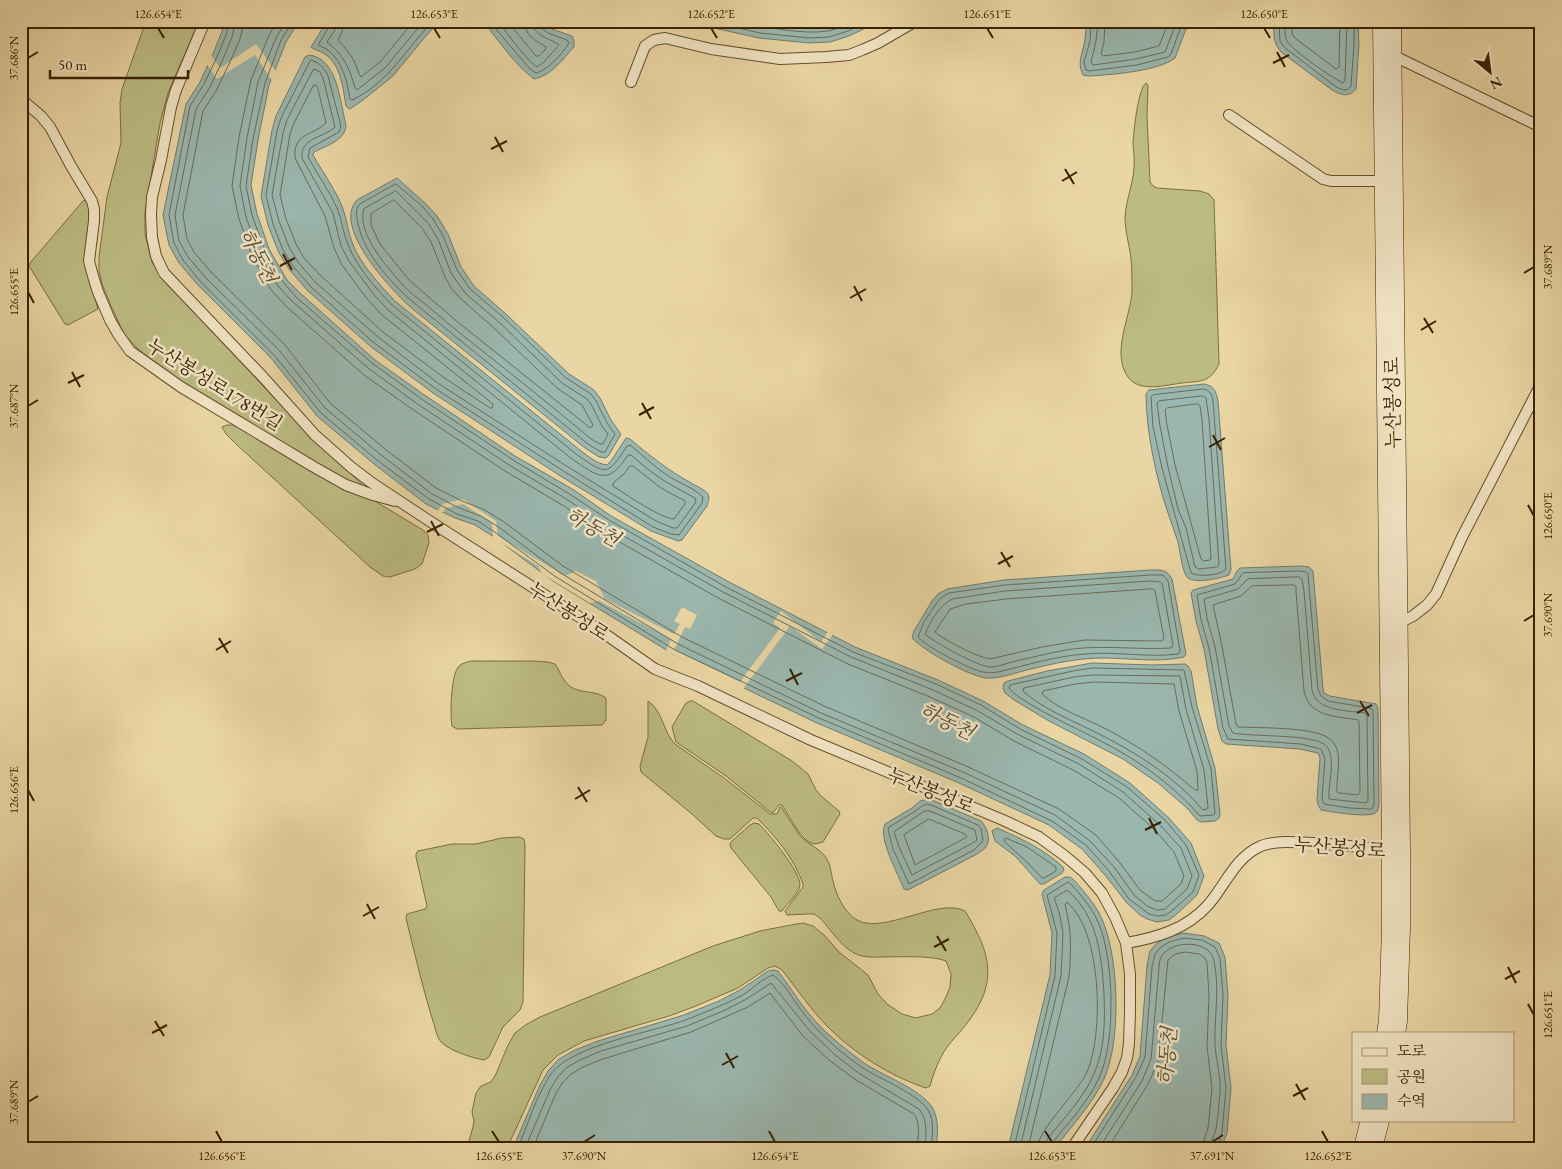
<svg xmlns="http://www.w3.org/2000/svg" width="1562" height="1169" font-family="'EB Garamond','Noto Serif KR',serif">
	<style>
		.green { fill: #bcbc82; stroke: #7a6e42 }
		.water { fill: #9ab7af; stroke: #737b69 }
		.pier { fill: #ead6a4 }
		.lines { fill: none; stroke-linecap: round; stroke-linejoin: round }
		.shore { stroke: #6a6c58; stroke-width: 1 }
		.lane-casing { stroke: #654e2a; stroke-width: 12 }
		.secondary-casing { stroke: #392001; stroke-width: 29 }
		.lane { stroke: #f1e4c4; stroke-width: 10 }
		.secondary { stroke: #f1e4c4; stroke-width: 28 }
		.ticks { fill: none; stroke: #392001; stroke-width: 2 }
		.labels { text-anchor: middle; stroke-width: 5; stroke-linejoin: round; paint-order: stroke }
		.street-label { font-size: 19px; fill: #392001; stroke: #f1e4c4 }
		.water-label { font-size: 20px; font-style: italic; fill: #564d35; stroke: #f1e4c4 }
		.neatline { fill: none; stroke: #392001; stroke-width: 2 }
		.ticks-label { font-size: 12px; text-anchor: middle; fill: #392001 }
	</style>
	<rect width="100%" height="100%" fill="#ead6a4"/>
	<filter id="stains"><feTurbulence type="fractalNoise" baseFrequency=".004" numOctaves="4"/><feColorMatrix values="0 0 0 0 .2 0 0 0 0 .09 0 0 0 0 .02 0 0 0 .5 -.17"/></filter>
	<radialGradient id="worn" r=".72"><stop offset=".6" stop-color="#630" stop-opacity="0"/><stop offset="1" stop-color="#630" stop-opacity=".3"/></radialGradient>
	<path class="green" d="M146,21H199L168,93L160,123L145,212V234L152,262L164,281L313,439L365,487L352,484L177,379L139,350L124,334L111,306L102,284L99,271V257L107,197L121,143L120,103L122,89Z
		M1146,83L1148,85L1147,115L1150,182L1153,186L1157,188L1200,191L1209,194L1214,200L1219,364C1210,383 1200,381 1182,383C1166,385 1139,393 1128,377C1111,353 1130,319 1132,292C1132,281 1132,269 1131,258C1129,244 1125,230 1125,217C1126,200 1133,184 1134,168C1135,159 1133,150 1133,141C1134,130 1138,89 1146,83Z
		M86,200L88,203L91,215L85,253V266L98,309L68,325L65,324L29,266L30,263L83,201Z
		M227,425H233L260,439L346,488L373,500L423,530L428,535L429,543L422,564L415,569L390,577L383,576L370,567L236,444L226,434L222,427Z
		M471,661H532L548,662L555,664C560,671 563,682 571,687C582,694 596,690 606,698V720L602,725L457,729L452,726C450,714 451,679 457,669C460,663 465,663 471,661Z
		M648,701C663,711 663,732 675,744L724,778L770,814H777L780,807L782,808C788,817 794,828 801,837C809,845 821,849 827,859C831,866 831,874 833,881C836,894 844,913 857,920C884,935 938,897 965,911C992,955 999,984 964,1027C956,1037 947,1045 941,1057C936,1066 933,1076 930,1086L926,1088C890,1076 855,1054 828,1027C811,1010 797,989 782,970L775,966L768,968L738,988L696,1006L669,1016L584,1041L558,1055L543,1070L507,1148H467L473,1127L474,1121L472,1112L476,1093L481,1086L491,1082L496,1074L508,1045L515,1033L527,1024L540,1017L713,946L760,931L791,925L803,923L813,926L824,935L839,952L868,975L878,994L887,1004L902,1014L916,1018L932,1014L940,1008L945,999L950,987L951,974L946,961C932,955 897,957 881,957C872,957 863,958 854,953C840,945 831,930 820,918L814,914H808L787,915L785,911L803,887V884C794,858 776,837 757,818H753L730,839H724L716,836L692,814L641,772L640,766L648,737Z
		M690,701H693L792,761L808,774L816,790L821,796L839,811L840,814L823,842C819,843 815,845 811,843C800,839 789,815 782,805H779L773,813L769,811L726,776L676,742L672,727L686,703Z
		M754,823L759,824C769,834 800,871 800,885C800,892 786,905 782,911H779L771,897L731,848L730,844L732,841L750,825Z
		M519,837L524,839L525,845L523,1002L520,1010L503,1027L489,1057L484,1060C472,1058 451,1051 442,1043C436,1037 435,1026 432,1018C422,985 414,951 406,918L407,914L425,909L427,906L416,857V854L418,851L452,844H476L502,838Z"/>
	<path class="water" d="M226,21H299L286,42L269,85L258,140L251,185L257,214L269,249L287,280L300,293L375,360L423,394L515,456L574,490L611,516L729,582L855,647L938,680L983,701L1023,725L1084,754L1130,783L1168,817L1191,843L1204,876L1197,895L1178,913L1169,920L1157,922L1147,919L1140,915L1126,902L1105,875L1082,849L1049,825L959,783L817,723L673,654L553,581L494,537L475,525L455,518L426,504L374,464L317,416L271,358L197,284L179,263L169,245L163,215L186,104L200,82L213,54Z
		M327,21H440L425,37L393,76L363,100L350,109L348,108L346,106C343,88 341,65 325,54C320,51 315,50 311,47Z
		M483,21H541L552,29L572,36L574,41V47C563,59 551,76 534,79C514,64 499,41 483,21Z
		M682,21H880L849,36L830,42L809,43L759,38Z
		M1087,21H1189L1175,58C1159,71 1110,75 1088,76L1083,75C1076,61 1084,52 1085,38C1086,33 1086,27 1087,21Z
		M1274,21H1358L1359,44L1356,89C1349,98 1341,95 1332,90L1281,52C1272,40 1274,35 1274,21Z
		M309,55C338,58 340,103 346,125C346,140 326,146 314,152L313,155C323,173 336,190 343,209C347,220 348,231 352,242C360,264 379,284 395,301L580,450C588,456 597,464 607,465L611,461L626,438L630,439C650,456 668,470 691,483C696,486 704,489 708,494C710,498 708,502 707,506L682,540L678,541L651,531L562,477L433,393L370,346L307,290L289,269L279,253L268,225L261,196L272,130L276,116L305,57Z
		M397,178L426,204L437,216L448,234L461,267L474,286L507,315L569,374L594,390L600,398L611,420L621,434L609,455L606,458L599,457L585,448L409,306C390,288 332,227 357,200Z
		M1204,384C1214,386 1216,391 1218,401L1231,570L1229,575C1222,578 1195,584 1188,578C1182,573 1180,550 1178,542C1175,532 1171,523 1168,513C1156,478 1146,430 1146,394L1149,390Z
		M1300,566L1309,567L1313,571L1323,689L1324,693L1330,696L1376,704L1378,708L1379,805C1378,810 1377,813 1373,814C1363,817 1332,812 1321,810L1318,805L1317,799L1320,758L1318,753L1300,749L1226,744L1222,741L1218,729L1204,649L1196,621L1191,593L1193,590L1233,579L1237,571L1240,568Z
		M1151,570C1161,570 1167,569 1172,579L1186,654L1184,657C1158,663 1130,658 1104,658C1079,658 1055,663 1031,669C1017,672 1001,679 986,678C969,676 924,651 912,638L914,631L932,601L938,594L947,589L1004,580Z
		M1092,663L1153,665L1185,664L1188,666L1191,671L1197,706L1215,768L1220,814L1219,818L1215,821L1201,822L1197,820L1187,808L1158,783L1123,759L1049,721L1014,700L1005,693L1003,688L1004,683L1008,681L1047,671Z
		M927,799L932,800L981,821C986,826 991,838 987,845C985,849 981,851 977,854L908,890L904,889C898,874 878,838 885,824L912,808L920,801Z
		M997,828C1020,838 1044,849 1063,867L1064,870L1062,873L1044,884H1040L1015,856L995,841L992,831Z
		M1065,877H1070L1074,880C1086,894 1098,907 1104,924C1119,964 1121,1041 1104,1079C1093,1103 1071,1127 1055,1148H1008L1050,975L1052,933L1042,894L1044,890Z
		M1184,933L1204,936L1219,943L1225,957L1228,996L1226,1045L1231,1088L1227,1133L1221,1148H1085L1132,1075L1140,1056L1147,966L1150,951L1156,944L1167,937Z
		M773,970L778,971C791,988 802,1007 817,1023C831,1038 848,1051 864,1063C883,1076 919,1088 932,1107C939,1118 938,1135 936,1148H513L540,1085L548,1071L559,1059L575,1050L598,1041L684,1015L719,1001L740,990L768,971Z"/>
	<path class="pier" d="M256,44L277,73L273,82L255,55L217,79L206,63L210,54L220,68Z
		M463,499L496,521L498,536L565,576L576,571L596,581L605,599L674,634L680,624L674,621L682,607L697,615L690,629L685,627L674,650L740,682L780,628L773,623L781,611L821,642L829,630L834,633L822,649L790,626L743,689L666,651L671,639L599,601L590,603L542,574L538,566L493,538L492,523L463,504L446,508L442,514L437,512L442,504Z"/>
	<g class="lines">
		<path class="shore" d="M230,21L226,35L217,57L204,84L190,106L169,215L174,243L183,260L200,281L274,355L321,413L377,460L429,499L457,514L478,521L496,533L556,577L675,650L819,718L961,778L1052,821L1086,845L1109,871L1129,899L1149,914L1157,916L1166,915L1174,909L1193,892L1199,875L1186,845L1165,820L1127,787L1082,759L1020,729L981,705L936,684L853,652L726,587L609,520L571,495L513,460L420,398L372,363L296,297L283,282L265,251L252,215L246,186L253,139L265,83L281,40L293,21
			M236,21L232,37L223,59L210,87L196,109L175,215L179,241L188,257L205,277L279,350L325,408L381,455L432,494L459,508L481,516L500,528L559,572L678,644L821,713L963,772L1055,815L1090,841L1114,867L1134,895L1147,906L1157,910L1165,909L1187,889L1192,876L1181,848L1160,825L1123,792L1079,764L1017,734L978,711L933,690L851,657L723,592L606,526L568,500L509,465L416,403L368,368L292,301L278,286L259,253L246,217L240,186L247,138L258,82L276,38L286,21
			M244,21L240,39L230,62L216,91L203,111L183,215L187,239L194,252L211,272L285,345L330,403L385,449L436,488L462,501L485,510L504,522L563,566L682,637L824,706L966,766L1059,809L1096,835L1120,863L1140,890L1155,901H1162L1181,884L1184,876L1174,852L1155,830L1119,798L1075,771L1014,741L974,717L930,697L848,664L720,599L602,532L564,506L505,471L412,409L364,375L287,307L271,290L252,256L239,219L232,186L239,137L251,80L269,35L277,21
			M330,21V25L318,45C321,47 326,48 329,51C343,62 347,82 350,99L352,100C387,84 407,48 433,21
			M337,21L336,28L327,42C343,54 350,69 355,88L357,90L385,68L424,21
			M344,21L343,29L338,40C344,47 350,53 354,61C357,67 358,73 361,77L380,62L414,21
			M489,21L530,69L536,73C547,71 564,52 569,43L567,40C557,36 540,33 538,21
			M498,21C507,33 526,60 537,67L543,63L559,45C549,37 533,37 532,21
			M507,21L536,56H539L545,50L546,47C535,40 525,36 524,21
			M709,21L760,33L809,38L829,37L848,31L868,21
			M738,21C763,27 802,35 828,31C837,29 846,25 854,21
			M782,21L809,24L833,21
			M1091,21L1090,41L1084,62L1086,70L1089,71L1137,65L1168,57L1171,54L1183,21
			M1098,21L1096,41L1091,62L1093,65L1136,59L1165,52L1177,21
			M1105,21L1104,42L1101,54L1103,56L1135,52L1159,46L1169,21
			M1279,21L1280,41L1285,48L1335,86C1340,89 1347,93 1351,86L1354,44V21
			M1285,21C1285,27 1284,35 1287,41C1292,50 1332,78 1343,83L1345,81L1347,21
			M1293,21L1292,34L1295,38L1336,69L1339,67L1340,21
			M311,60C320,63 324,68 328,76L341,126L339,132L310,148L308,157C317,174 329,190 337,208C342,220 343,233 348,245C357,267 375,288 392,305L576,454C606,475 607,477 627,446L630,445C643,455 655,468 670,477C681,484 694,488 703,497L702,503L679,535L671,534L653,527L565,472L436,389L373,342L311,287L293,266L283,250L273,224L266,195L277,131L281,118Z
			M314,69L320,72L323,78L335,127C323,138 300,138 302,158L333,213L341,246L349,261L374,295L388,310L572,459C599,477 608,486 628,455H631L650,471L666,482L695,498L696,502L677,528H673L656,521L568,467L439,384L378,337L315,282L298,262L289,247L279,221L272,195L283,133L287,120Z
			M316,85L318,89L326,123C312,136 293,133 295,158L325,216L334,248L342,265L368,300L382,315L493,404V406L492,408H490L443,377L383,332L321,276L304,258L296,244L286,219L280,195L290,134L294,123L313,86Z
			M396,184L423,207L433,219L443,236L457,270L470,289L504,318L566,378L591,394L596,401L607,423L615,434L605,452H601L588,444L413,302C389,281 361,250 357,218C356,213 356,208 360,204Z
			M396,191L428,223L438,239L451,273L465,293L500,323L562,383L587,399L591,404L602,426L608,434L603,444H600L591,439C553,407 514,376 475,345C458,332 442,318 425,304C417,298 409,292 402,284C387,267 356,233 364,209Z
			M394,200L422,228L431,242L445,277L451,288L460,298L495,329L557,388L582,405L593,425L592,427H589L454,319L409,280L380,244L371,225V214Z
			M1204,389C1211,391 1212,395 1213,401L1226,569C1220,576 1198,577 1191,573L1162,468L1153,427L1151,397L1153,395Z
			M1203,396L1206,398L1209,419L1219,565L1217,567L1199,569L1195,567L1186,528L1178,509L1168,467L1160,426L1157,403L1159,401Z
			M1198,404L1200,406L1202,420L1211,558L1210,560L1204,561L1201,559L1175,465L1167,425L1165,410L1167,408Z
			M630,466H633L661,488L685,501V504L674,519C660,518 627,495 613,486V483L624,474Z
			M1300,571L1306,572L1308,574L1318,690L1321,696L1328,701L1369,708L1373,710L1374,804L1372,809L1349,808L1324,804L1322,799L1325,758L1321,749L1301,744L1228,739L1223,728L1209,648L1201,620L1197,595L1235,584L1243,573Z
			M1151,575H1163L1168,581L1180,651L1178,654C1148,658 1116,651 1085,654C1056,656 1027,665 998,672C992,673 985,673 979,671C964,666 928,648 918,637L924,622L936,604L941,598L949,593L1005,585Z
			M1299,577L1302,579L1304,591L1312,690C1317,712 1346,710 1365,713L1367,715L1368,801L1366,803L1329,799C1328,784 1334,767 1330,753C1329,749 1327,746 1324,744C1308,734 1254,737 1233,733L1229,726L1215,647L1207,618L1204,599L1238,589L1248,579Z
			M1151,581L1160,582L1162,583L1173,645L1171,648C1138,650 1105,645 1072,649C1053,652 1034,657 1016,661C1007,663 998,667 990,667C977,666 935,643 925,634C930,622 939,606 952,599L1005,591Z
			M1293,585L1296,586V592L1304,691C1309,717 1336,716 1358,720L1359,721L1360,793L1358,795L1339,793L1337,792C1336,778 1341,762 1337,749C1335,744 1332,740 1327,737C1310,727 1260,728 1238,727L1236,724L1222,646L1213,605L1241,596L1252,586Z
			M1153,589L1155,591L1164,638L1162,641L1084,640L1042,647L990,659C977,657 944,640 935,632L950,609L966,604L1006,599Z
			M1093,668L1184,670L1192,707L1211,769L1215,813L1214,815L1200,816C1179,792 1153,771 1126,755C1095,736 1061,723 1030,704C1023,699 1014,695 1009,688L1010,685L1073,671Z
			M1093,675L1180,676L1186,709L1204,770L1208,807L1207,809L1203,810C1175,777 1137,753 1099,734C1076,722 1042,709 1023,691L1024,688L1074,677Z
			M1094,682L1174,684L1179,711L1197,771L1198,790H1195C1167,766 1139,746 1106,729C1085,718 1059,710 1042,694L1043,691L1075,684Z
			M927,804L931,805L978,825L981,828L983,841L974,850L909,884L893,849L888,829L889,827L914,812L922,806Z
			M925,811H930L975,830L977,840L971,844L912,875L899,847L894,832Z
			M929,819L965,834L967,837L915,865L904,835Z
			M1006,838L1027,847L1056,867V871L1044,878H1042L1029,864L1005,842L1004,840Z
			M518,1148C528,1124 536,1096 551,1074C573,1044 652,1033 688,1019C706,1012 724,1005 741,996C752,990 761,979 773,975C784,982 795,1003 804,1014C814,1027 826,1039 839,1050C847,1056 855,1063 863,1068C880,1079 918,1094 928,1110C935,1121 932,1136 931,1148
			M525,1148L550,1090L557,1078L566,1068L580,1060L601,1051L687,1026L723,1011L745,1000L771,983L809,1030L834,1054L860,1074L919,1109C928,1120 926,1134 925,1148
			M533,1148L556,1093L563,1082L571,1074L583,1067L603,1059L691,1032L748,1007L770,993L803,1036L829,1060L856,1080L914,1114C921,1124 918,1137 917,1148
			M1014,1148L1055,976L1057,933L1047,895L1068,882L1071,884C1082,897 1093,909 1099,924C1114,961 1116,1042 1099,1078C1088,1102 1068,1123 1052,1143L1051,1148
			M1020,1148L1061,976L1063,933L1059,912L1054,898L1067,890C1098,916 1102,957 1104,995C1105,1022 1105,1048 1094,1074C1085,1096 1062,1121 1047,1139L1045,1148
			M1028,1148L1069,977C1071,953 1072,929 1065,905L1067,902C1102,931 1104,1034 1087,1072C1077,1093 1038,1130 1037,1148
			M1091,1148L1136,1077L1145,1057L1152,967L1155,954L1160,948L1169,942L1184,938L1202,940L1215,947L1220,958L1223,996L1221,1045L1226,1088L1222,1132L1217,1148
			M1099,1148L1142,1081L1151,1059L1159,968C1159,963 1160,957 1163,954C1175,940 1210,940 1214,961C1220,989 1214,1017 1215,1045C1216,1061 1221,1076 1220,1091C1219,1104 1218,1117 1216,1129C1214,1136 1211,1141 1210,1148
			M1108,1148L1148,1084L1158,1062L1168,960L1175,954L1185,952L1199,954L1204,957L1207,962L1209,996L1207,1047L1212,1088L1208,1128L1204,1140L1203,1148"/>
		<g class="lane-casing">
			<path id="lane" d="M205,21L176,90L171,107L161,160L152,197L151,215L152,237L156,256L164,273L263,377L315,435L351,467L372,483L434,524L598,629L655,669L698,686L811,740L1003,820L1039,837L1065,856L1085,873L1102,893L1115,917L1126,943L1130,974V1011L1129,1044L1127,1058L1122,1072L1113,1088L1072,1148
				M1390,54L1541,127
				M631,82L645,46L654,40L665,38L711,49L780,59L826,57L849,55L862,50L878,43L916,21
				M21,99L41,116L50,127L71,166L92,201L94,209V221L89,261L93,276L98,292L110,320L118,334L130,351L181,387L314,467L346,485L373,495L395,501
				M1229,115L1323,179L1331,181H1388
				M1395,625L1413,616L1427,605L1436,594L1462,537L1541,384
				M1126,943C1156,938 1187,929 1208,905C1225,886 1235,857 1261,846C1277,840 1297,842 1314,843C1341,845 1367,847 1394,851"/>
		</g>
		<g class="secondary-casing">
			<path id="secondary" d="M1387,21L1396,851V927L1393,1021L1391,1033
				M1368,1148L1375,1120"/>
		</g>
		<use href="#lane" class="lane"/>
		<use href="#secondary" class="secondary"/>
	</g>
	<path class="ticks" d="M158,28L164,38M434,28L440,38M711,28L717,38M987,28L993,38M1264,28L1270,38M1277,52L1285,67M28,58L38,52M1273,63L1289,55M495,137L503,152M491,149L507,141M1065,169L1074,184M1062,181L1077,172M283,254L292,270M280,266L295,258M1524,273L1534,267M854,286L862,301M28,292L34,303M850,298L866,289M1424,318L1433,333M1421,330L1436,321M72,372L80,387M68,383L84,375M642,403L651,419M28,406L38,400M639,415L654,407M1213,435L1221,450M1209,447L1225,438M1528,505L1534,516M431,521L439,536M427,532L443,524M1001,552L1010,567M998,564L1013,556M1524,621L1534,615M219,638L228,653M216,650L231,641M790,669L798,685M786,681L802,673M1360,701L1369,716M1357,713L1372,705M578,787L587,802M28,790L34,801M575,799L590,790M1149,818L1157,834M1145,830L1161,822M367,904L375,919M363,916L379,907M937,936L946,951M934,947L949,939M1508,967L1516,983M1505,979L1520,971M1528,1004L1534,1015M155,1021L164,1036M152,1033L167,1025M726,1053L734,1068M722,1065L738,1056M1296,1084L1305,1100M1293,1096L1308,1088M28,1102L38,1096M216,1131L222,1142M492,1131L499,1142M769,1131L775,1142M1045,1131L1052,1142M1322,1131L1328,1142M584,1142L595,1135M1212,1142L1223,1135"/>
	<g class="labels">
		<g class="street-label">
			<text transform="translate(215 384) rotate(32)" y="7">누산봉성로178번길</text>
			<text transform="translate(1392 403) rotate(-91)" y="7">누산봉성로</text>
			<text transform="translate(569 611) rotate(33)" y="7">누산봉성로</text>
			<text transform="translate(931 790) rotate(22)" y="7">누산봉성로</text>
			<text transform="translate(1340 847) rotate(4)" y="7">누산봉성로</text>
		</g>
		<g class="water-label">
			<text transform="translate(258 256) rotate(63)" y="7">하동천</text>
			<text transform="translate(593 527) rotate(29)" y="7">하동천</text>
			<text transform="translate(947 721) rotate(26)" y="7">하동천</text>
			<text transform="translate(1167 1056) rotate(-85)" y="7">하동천</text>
		</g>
	</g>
	<rect width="1562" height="1169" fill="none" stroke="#ead6a4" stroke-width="55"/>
	<rect x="1352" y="1032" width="162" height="90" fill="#f1e4c4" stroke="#a79676"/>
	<rect x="1362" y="1048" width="25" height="8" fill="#f1e4c4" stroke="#a79676"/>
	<text x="1397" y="1056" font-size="15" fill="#392001">도로</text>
	<rect x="1362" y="1069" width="25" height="15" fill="#bcbc82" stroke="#a79676"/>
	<text x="1397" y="1082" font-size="15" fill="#392001">공원</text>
	<rect x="1362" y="1094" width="25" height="15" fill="#9ab7af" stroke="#a79676"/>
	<text x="1397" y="1106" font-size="15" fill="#392001">수역</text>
	<g transform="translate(1490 72) rotate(151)" stroke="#f1e4c4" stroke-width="4" paint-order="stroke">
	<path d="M0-4L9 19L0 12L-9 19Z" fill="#392001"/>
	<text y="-8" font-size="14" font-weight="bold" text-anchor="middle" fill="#392001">N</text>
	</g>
	<path d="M50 70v8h138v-8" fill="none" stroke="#392001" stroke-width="2.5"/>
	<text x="58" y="70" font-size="15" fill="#392001" stroke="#f1e4c4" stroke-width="4" paint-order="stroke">50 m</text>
	<rect x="28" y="28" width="1506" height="1114" class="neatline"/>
	<g class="ticks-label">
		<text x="158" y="18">126.654°E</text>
		<text x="434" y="18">126.653°E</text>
		<text x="711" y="18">126.652°E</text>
		<text x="987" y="18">126.651°E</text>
		<text x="1264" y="18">126.650°E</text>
		<text transform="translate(14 58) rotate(-90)" y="4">37.686°N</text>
		<text transform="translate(1548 267) rotate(-90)" y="4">37.689°N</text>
		<text transform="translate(14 292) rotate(-90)" y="4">126.655°E</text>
		<text transform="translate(14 406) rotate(-90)" y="4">37.687°N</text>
		<text transform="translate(1548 516) rotate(-90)" y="4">126.650°E</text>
		<text transform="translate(1548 615) rotate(-90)" y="4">37.690°N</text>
		<text transform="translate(14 790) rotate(-90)" y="4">126.656°E</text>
		<text transform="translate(1548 1015) rotate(-90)" y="4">126.651°E</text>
		<text transform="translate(14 1102) rotate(-90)" y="4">37.689°N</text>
		<text x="222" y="1160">126.656°E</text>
		<text x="499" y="1160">126.655°E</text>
		<text x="584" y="1160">37.690°N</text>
		<text x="775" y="1160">126.654°E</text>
		<text x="1052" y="1160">126.653°E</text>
		<text x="1212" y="1160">37.691°N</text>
		<text x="1328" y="1160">126.652°E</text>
	</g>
	<rect width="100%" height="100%" filter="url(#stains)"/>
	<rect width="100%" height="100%" fill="url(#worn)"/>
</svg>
